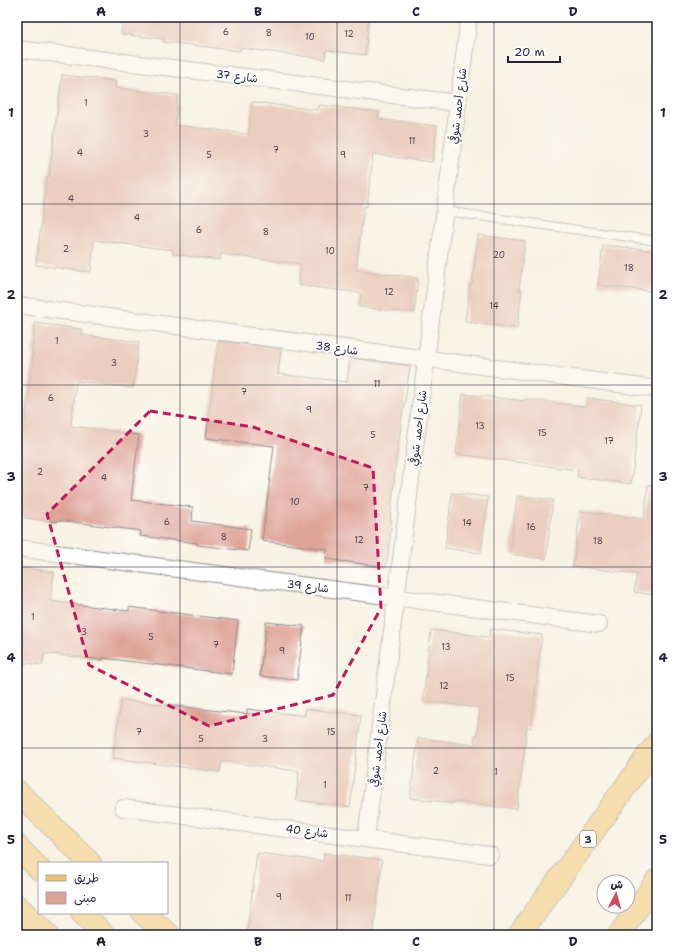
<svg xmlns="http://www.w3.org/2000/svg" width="674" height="952" font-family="'Shantell Sans','Playpen Sans Arabic',sans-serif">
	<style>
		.building { fill: #dea396 }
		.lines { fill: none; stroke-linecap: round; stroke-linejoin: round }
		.service-casing { stroke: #8c8a8f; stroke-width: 10 }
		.minor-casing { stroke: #8c8a8f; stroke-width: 18 }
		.primary-casing { stroke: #8c8a8f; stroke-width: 24 }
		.service { stroke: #fff; stroke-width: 8 }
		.minor { stroke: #fff; stroke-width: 16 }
		.primary { stroke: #f1c36a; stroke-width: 22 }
		.marked { fill: none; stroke: #c2185b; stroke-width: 3; stroke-dasharray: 8 5; stroke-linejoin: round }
		.grid { fill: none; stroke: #22223b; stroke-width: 1; stroke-opacity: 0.55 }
		.labels { text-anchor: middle; stroke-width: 4; stroke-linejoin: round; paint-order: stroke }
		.number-label { font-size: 9px; fill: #514252 }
		.shield { fill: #fff; stroke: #646476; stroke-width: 1 }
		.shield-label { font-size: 10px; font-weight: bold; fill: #22223b }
		.street-label { font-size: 11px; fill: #22223b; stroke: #fff }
		.neatline { fill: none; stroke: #22223b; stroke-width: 1.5 }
		.grid-label { font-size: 13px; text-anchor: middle; font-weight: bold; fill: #22223b }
	</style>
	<rect width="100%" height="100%" fill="#fff"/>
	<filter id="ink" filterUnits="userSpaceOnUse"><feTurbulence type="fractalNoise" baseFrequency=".025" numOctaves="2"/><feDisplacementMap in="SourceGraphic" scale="8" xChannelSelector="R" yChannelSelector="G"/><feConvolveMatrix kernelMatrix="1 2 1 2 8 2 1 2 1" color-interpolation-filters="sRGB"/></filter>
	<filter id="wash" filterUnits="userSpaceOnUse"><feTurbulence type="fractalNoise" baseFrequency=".012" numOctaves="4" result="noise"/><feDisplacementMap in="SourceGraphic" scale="16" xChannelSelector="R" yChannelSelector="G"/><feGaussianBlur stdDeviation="0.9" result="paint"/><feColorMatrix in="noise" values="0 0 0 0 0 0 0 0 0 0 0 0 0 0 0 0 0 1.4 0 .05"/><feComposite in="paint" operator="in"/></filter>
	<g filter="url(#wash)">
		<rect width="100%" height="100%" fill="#f7f2e3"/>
		<g id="blocks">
			<path class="building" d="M123,17H301L333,21V17H369L365,55L326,50L325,59L240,48L239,51L200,46L163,42L164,39L121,34Z
				M62,75L116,81L115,88L178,95L175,125L248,134L252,102L318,110L319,105L379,112L378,119L437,126L432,162L373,154L367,207L364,206L356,270L418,278L414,313L359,307L361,293L298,285L301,264L221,254L220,260L172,254L173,250L94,240L91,272L36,265L47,176L49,177Z
				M478,235L525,241L519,290H522L517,328L465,322L470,284H472Z
				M603,245L657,251V292L598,285Z
				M35,323L82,329V335L139,342L133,388L76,381L71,426L139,435L131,500L193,507L192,521L251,529L248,551L197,545V543L140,536L141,531L58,520L57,522L17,517V420L25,421L33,353H32Z
				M218,341L281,349L278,374L347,382L350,358L410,366L404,409L403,408L395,471L390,521H392L386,567L326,559L327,549L262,541L274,446L206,438Z
				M463,394L525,401V399L586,407L587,398L641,405L631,484L577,477L578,470L456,454Z
				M648,485L657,486V595L634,592L637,574L573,566L580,511L644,519Z
				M452,493L488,497L481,553L445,548Z
				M517,496L553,500L546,559L510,554Z
				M17,567L54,572L50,601L129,611V607L238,621L232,674L103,658L102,660L44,653L42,665L17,662Z
				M266,622L304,626L297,680L260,676Z
				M490,629L542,635L531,728L527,727L517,809L454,801V803L410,798L418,738L474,745L475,735H477L480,708L423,701L431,630L489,637Z
				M121,700L247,714V709L305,716V709L361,715L350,807L296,800L299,771L222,761L220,772L113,758Z
				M257,853L323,861L324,853L382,860L373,935H247Z"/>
		</g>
	</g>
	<g filter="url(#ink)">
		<use href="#blocks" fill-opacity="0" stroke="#8c8a8f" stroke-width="1"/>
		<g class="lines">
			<g class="service-casing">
				<path id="service" d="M444,211L657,241"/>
			</g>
			<g class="minor-casing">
				<path id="minor" d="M17,49L458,103
					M17,305L657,389
					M17,548L599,624
					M123,808L490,855
					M366,838L469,17"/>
			</g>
			<g class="primary-casing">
				<path id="primary" d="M17,791L90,863
					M17,846L39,869
					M17,906L47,935
					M82,913L104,935
					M143,913L169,935
					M519,935L657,743
					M619,935L657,880"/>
			</g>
			<use href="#service" class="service"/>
			<use href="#minor" class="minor"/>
			<use href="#primary" class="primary"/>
		</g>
	</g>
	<path d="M0 0H674V952H0ZM150,411L253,427L373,468L381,608L333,695L209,726L89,665L47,514Z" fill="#f7f2e3" fill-opacity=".55" fill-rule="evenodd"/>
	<path class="marked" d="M150,411L253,427L373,468L381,608L333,695L209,726L89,665L47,514Z"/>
	<path class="grid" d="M180,17V935M337,17V935M494,17V935M17,204H657M17,385H657M17,567H657M17,748H657"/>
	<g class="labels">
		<g class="number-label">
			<text x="226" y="35">6</text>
			<text x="269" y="36">8</text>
			<text x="349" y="37">12</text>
			<text x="310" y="40">10</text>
			<text x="86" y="106">1</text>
			<text x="146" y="137">3</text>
			<text x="412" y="144">11</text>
			<text x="276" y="153">7</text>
			<text x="80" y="156">4</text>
			<text x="209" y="158">5</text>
			<text x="343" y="158">9</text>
			<text x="71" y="202">4</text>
			<text x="137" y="221">4</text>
			<text x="199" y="233">6</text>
			<text x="266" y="235">8</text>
			<text x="66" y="252">2</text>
			<text x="330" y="254">10</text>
			<text x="499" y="258">20</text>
			<text x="629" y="271">18</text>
			<text x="389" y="295">12</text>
			<text x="494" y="309">14</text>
			<text x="57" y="344">1</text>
			<text x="114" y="366">3</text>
			<text x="377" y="387">11</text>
			<text x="244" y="395">7</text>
			<text x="51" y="401">6</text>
			<text x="309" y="413">9</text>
			<text x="480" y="429">13</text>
			<text x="542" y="436">15</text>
			<text x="373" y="438">5</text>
			<text x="609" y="444">17</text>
			<text x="40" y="475">2</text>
			<text x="104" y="481">4</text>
			<text x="366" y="491">7</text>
			<text x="295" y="505">10</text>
			<text x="167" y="525">6</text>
			<text x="467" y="526">14</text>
			<text x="531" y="530">16</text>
			<text x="224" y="540">8</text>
			<text x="359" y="543">12</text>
			<text x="598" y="544">18</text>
			<text x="33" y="620">1</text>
			<text x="84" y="635">3</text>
			<text x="151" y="640">5</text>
			<text x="216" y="648">7</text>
			<text x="446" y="650">13</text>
			<text x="282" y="654">9</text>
			<text x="510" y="681">15</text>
			<text x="444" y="689">12</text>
			<text x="139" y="735">7</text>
			<text x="331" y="735">15</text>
			<text x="201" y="742">5</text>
			<text x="265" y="742">3</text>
			<text x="436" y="774">2</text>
			<text x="496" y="775">1</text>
			<text x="325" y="788">1</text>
			<text x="279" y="900">9</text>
			<text x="348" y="901">11</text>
		</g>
		<rect class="shield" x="580" y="831" width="16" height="16" rx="3"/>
		<g class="shield-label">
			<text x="588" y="843">3</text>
		</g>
		<g class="street-label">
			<text transform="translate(237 76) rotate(7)" y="4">شارع 37</text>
			<text transform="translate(458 106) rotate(-83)" y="4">شارع أحمد شوقي</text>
			<text transform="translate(337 348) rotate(8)" y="4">شارع 38</text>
			<text transform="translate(418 428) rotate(-83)" y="4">شارع أحمد شوقي</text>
			<text transform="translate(308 586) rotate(7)" y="4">شارع 39</text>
			<text transform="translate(378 749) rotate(-83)" y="4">شارع أحمد شوقي</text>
			<text transform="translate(307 831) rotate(7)" y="4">شارع 40</text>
		</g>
	</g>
	<rect width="674" height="952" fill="none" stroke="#fff" stroke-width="44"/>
	<rect x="38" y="862" width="130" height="52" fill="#ffffff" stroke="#a7a7b1"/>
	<rect x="46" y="875" width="20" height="6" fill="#f1c36a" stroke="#a7a7b1"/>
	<text x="74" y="882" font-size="12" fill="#22223b">طريق</text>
	<rect x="46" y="892" width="20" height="12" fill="#dea396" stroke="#a7a7b1"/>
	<text x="74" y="902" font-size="12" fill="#22223b">مبنى</text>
	<g transform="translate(616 894) rotate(6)"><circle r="19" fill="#ffffff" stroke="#a7a7b1"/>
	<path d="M0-3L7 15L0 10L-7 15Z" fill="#d1495b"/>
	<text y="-6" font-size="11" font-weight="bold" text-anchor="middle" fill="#22223b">ش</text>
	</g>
	<path d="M508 56v6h52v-6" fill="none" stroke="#22223b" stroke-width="2"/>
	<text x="514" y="56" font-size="12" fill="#22223b" stroke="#ffffff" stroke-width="3" paint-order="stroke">20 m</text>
	<rect x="22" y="22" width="630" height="908" class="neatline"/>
	<g class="grid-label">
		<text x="101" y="16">A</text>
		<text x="258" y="16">B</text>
		<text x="416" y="16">C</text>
		<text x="573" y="16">D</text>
		<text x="11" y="117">1</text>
		<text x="663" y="117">1</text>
		<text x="11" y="299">2</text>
		<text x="663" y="299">2</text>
		<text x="11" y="481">3</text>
		<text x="663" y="481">3</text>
		<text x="11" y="662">4</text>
		<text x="663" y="662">4</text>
		<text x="11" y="844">5</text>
		<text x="663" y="844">5</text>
		<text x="101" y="946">A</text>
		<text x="258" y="946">B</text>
		<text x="416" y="946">C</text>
		<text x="573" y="946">D</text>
	</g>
</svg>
